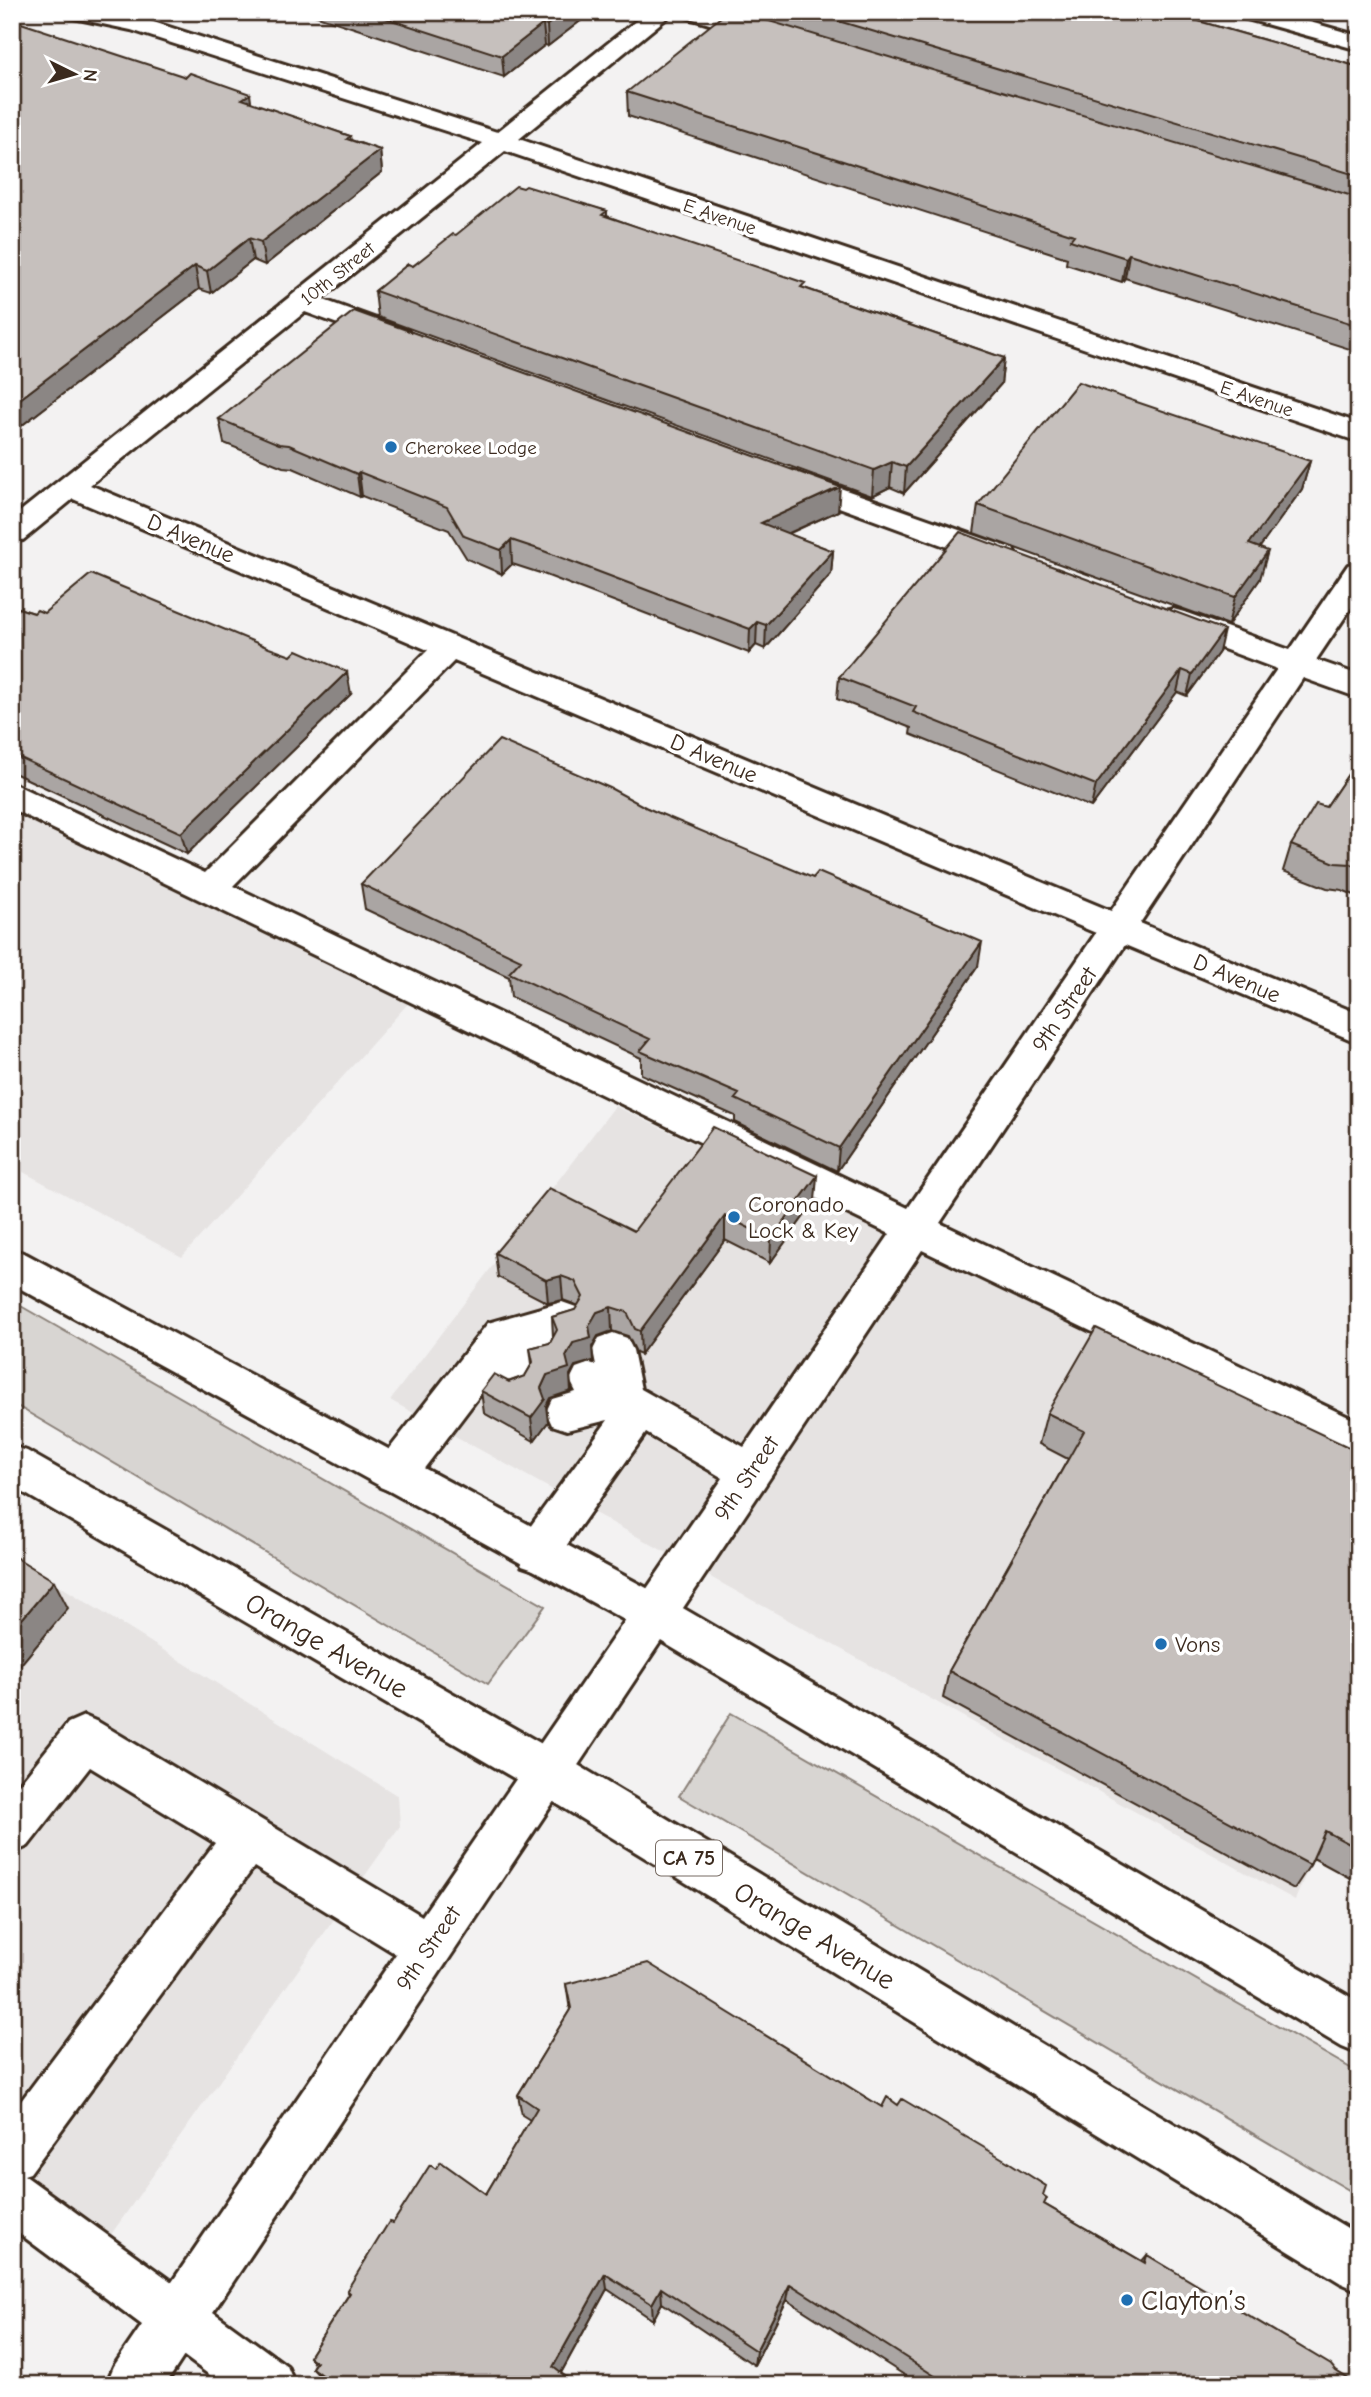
<svg xmlns="http://www.w3.org/2000/svg" width="1371" height="2397" font-family="'Comic Neue',sans-serif">
	<style>
		.built { fill: #e6e3e2 }
		.green { fill: #d8d5d2; stroke: #8a8078; stroke-width: 2 }
		.lines { fill: none; stroke-linecap: round; stroke-linejoin: round }
		.minor-casing { stroke: #3b2a1e; stroke-width: 6 }
		.highway-casing { stroke: #3b2a1e; stroke-width: 6 }
		.minor { fill: #fff; fill-rule: evenodd }
		.highway { fill: #fff; fill-rule: evenodd }
		.wall { fill: #aaa5a3; stroke: #3b2a1e; stroke-width: 2 }
		.shaded-wall { fill: #8b8684; stroke: #3b2a1e; stroke-width: 2 }
		.building { fill: #c6c0bd; stroke: #3b2a1e; stroke-width: 2 }
		.poi-dot { fill: #1f6fb2; stroke: #fff; stroke-width: 2.5 }
		.labels { text-anchor: middle; stroke-width: 7; stroke-linejoin: round; paint-order: stroke }
		.far-street-label { font-size: 19px; fill: #3b2a1e; stroke: #fff }
		.far-poi-label { font-size: 19px; fill: #3b2a1e; stroke: #fff; text-anchor: start }
		.shield { fill: #fff; stroke: #766a62; stroke-width: 2 }
		.shield-label { font-size: 21px; font-weight: bold; fill: #3b2a1e }
		.street-label { font-size: 23px; fill: #3b2a1e; stroke: #fff }
		.poi-label { font-size: 23px; fill: #3b2a1e; stroke: #fff; text-anchor: start }
		.near-street-label { font-size: 28px; fill: #3b2a1e; stroke: #fff }
		.near-poi-label { font-size: 28px; fill: #3b2a1e; stroke: #fff; text-anchor: start }
	</style>
	<rect width="100%" height="100%" fill="#f3f2f2"/>
	<filter id="ink" filterUnits="userSpaceOnUse"><feTurbulence type="fractalNoise" baseFrequency=".0143" numOctaves="2"/><feDisplacementMap in="SourceGraphic" scale="14" xChannelSelector="R" yChannelSelector="G"/><feConvolveMatrix kernelMatrix="1 2 1 2 8 2 1 2 1" color-interpolation-filters="sRGB"/></filter>
	<g filter="url(#ink)">
		<path class="built" d="M12,812L412,999L182,1257L12,1166Z
			M615,1106L1359,1459V1750L1295,1900L390,1400Z
			M12,1556L398,1796L400,1826L105,2243L12,2175Z"/>
		<path class="green" d="M12,1301L545,1606L488,1684L12,1403Z
			M731,1713L1359,2073V2196L679,1796Z"/>
		<g class="lines">
			<g class="minor-casing">
				<path id="minor" d="M65,12H113L144,19L497,132L647,12H674L519,139L1359,423V442L505,151L321,299L407,330L411,336L407,342L397,344L387,342L305,312L90,485L1111,911L1277,669L1162,626L1157,619L1162,612L1173,609L1184,612L1290,650L1348,565L1359,562V596L1316,660L1359,675V698L1303,678L1140,923L1359,1014V1043L1125,945L940,1223L1359,1422V1460L922,1250L213,2312L287,2366L295,2385H223L184,2356L165,2385H106L114,2366L142,2325L12,2228V2113L215,1843L90,1767L28,1846L12,1853V1793L68,1723L84,1716L100,1723L422,1916L723,1478L646,1433L552,1566L537,1571L522,1566L516,1552L522,1538L608,1420L567,1430L552,1425L546,1412L552,1399L576,1392L570,1380L576,1368L590,1363L596,1365L593,1350L599,1338L613,1333L627,1338L633,1350L641,1389L744,1447L890,1234L12,809V783L205,873L428,650L73,499L23,540L12,542V518L483,143L131,30L69,17ZM454,661L1096,933L908,1208L233,886ZM254,1867L396,1954L172,2282L24,2175L30,2173Z
					M682,12H720L775,29L779,34L775,39L767,41L686,17Z
					M1236,12H1275L1359,36V50L1240,17Z
					M792,471L1013,549L1017,556L1013,563L1002,566L991,563L782,486L777,480L782,474Z
					M562,1302L576,1307L582,1319L576,1331L550,1339L557,1352L551,1364L537,1369L529,1367L533,1384L527,1396L513,1402L499,1396L492,1379L410,1487L395,1493L380,1487L374,1474L380,1461L488,1323Z"/>
			</g>
			<g class="highway-casing">
				<path id="highway" d="M12,1249L26,1254L669,1600L1359,2002V2054L1342,2047L639,1628L12,1284Z
					M12,1446L27,1451L563,1756L1359,2235V2291L1341,2283L531,1788L12,1486Z"/>
			</g>
			<use href="#minor" class="minor"/>
			<use href="#highway" class="highway"/>
		</g>
		<path class="wall" d="M305,12H592L548,46L545,45L504,77Z
			M748,12H1167L1359,67V352L1125,278L1122,282L1066,264L1067,258L628,116L627,92L748,15Z
			M251,103L350,136L351,140L380,150L382,172L265,265L253,260L211,293L199,289L12,433Z
			M523,188L607,211V216L804,288L1004,358L1001,384L904,493L890,487L872,496L378,317L375,291L413,266Z
			M219,419L838,511L788,534L833,551L831,574L765,649L756,645L749,653L543,574L512,564L502,574L467,559L449,530L362,496L360,497L293,468L283,467L224,443Z
			M1310,461L1302,489L1259,548L1260,579L1228,625L974,533L978,505Z
			M12,606L34,613H44L351,694L187,854L12,772Z
			M1219,652L1187,696L1177,692L1091,807L910,734L911,728L837,699L839,677Z
			M1359,739V753L1355,751Z
			M1359,758V897L1342,890L1327,888L1283,871L1291,845L1326,807Z
			M647,808L978,966L837,1171L735,1122V1116L641,1074V1058L511,997L509,977L365,909L361,884Z
			M815,1201L770,1263L725,1240L641,1354L636,1352L628,1336L612,1331L598,1336L592,1347L593,1361L575,1366L570,1375L571,1391L550,1398L546,1406L548,1422L534,1441L484,1413L481,1391L525,1376L532,1364L530,1348L550,1343L553,1337L552,1317L575,1310L578,1306L577,1305L563,1300L548,1303L498,1277L495,1253Z
			M1047,1413L1359,1452V1883L1313,1858L1310,1865L1294,1889L943,1698L949,1671L1068,1459L1039,1444Z
			M566,1984L882,2107L898,2105L1043,2195L1044,2204L1142,2261L1147,2255L1358,2385H920L787,2300L754,2365L662,2303L653,2320L607,2289L561,2373L570,2385H328L324,2381L312,2368L314,2364L309,2357L349,2294L347,2290L393,2223L436,2169L486,2194L530,2120L522,2115L518,2095L570,2010Z"/>
		<path class="shaded-wall" d="M564,12H592L548,46L547,25Z
			M543,24L545,45L504,77L502,56Z
			M250,94L253,116L242,99Z
			M380,150L382,172L265,265L261,242Z
			M249,238L253,260L211,293L207,271Z
			M1129,254L1125,278L1122,282L1126,258Z
			M195,266L199,289L12,433V405Z
			M1004,358L1001,384L904,493L906,467Z
			M1310,461L1302,489L1242,572L1249,544Z
			M892,462L890,487L872,496L874,470Z
			M359,472L362,496L360,497L357,474Z
			M840,487L838,511L760,546L761,523Z
			M511,540L512,564L502,574L501,550Z
			M833,551L831,574L765,649L766,625Z
			M1268,551L1260,579L1228,625L1235,597Z
			M757,622L756,645L749,653L750,629Z
			M1224,630L1219,652L1187,696L1192,674Z
			M1182,670L1177,692L1091,807L1096,785Z
			M347,672L351,694L187,854L181,833Z
			M982,942L978,966L837,1171L839,1148Z
			M817,1176L815,1201L770,1263L771,1239Z
			M725,1216V1240L641,1354L640,1331Z
			M561,1276L563,1300L548,1303L546,1280Z
			M611,1307L612,1331L598,1336L592,1347L593,1361L575,1366L570,1375L571,1391L550,1398L546,1406L548,1422L534,1441L531,1418L541,1388L547,1375L566,1356L573,1343L597,1312Z
			M54,1581L68,1608L12,1675V1631Z
			M605,2274L607,2289L557,2380L553,2367Z
			M790,2284L787,2300L754,2365L756,2351Z
			M661,2288L662,2303L653,2320L652,2304Z"/>
		<path class="building" d="M367,12H564L547,25L543,24L502,56Z
			M727,12H739L1359,198V326L1129,254L1126,258L1070,240L1074,235L627,92Z
			M808,12H1167L1359,67V176Z
			M12,20L186,77L190,73L250,94L242,99L350,136L347,139L380,150L261,242L249,238L207,271L195,266L12,405Z
			M516,186L523,188L526,186L607,211L602,215L805,283L801,287L1004,358L906,467L892,462L874,470L375,291L408,264L413,266L453,234L456,235Z
			M354,311L840,487L761,523L833,551L766,625L757,622L750,629L541,550L511,540L501,550L464,536L447,507L359,472L357,474L289,445L279,444L219,419Z
			M1078,382L1310,461L1249,544L1268,551L1235,597L978,505Z
			M960,532L1224,630L1192,674L1182,670L1096,785L913,712L916,707L839,677Z
			M91,574L269,648L291,656L297,650L347,672L181,833L12,754V606L34,613L37,610L44,613Z
			M499,740L610,788L647,808L813,878L818,872L982,942L839,1148L735,1099L739,1094L640,1051L650,1039L509,973L521,960L361,884Z
			M1359,758V868L1351,864L1335,863L1291,845L1316,804L1326,807Z
			M713,1127L817,1176L771,1239L725,1216L640,1331L635,1329L627,1312L611,1307L597,1312L589,1326L591,1338L573,1343L566,1356L569,1368L547,1375L541,1388L545,1399L531,1418L481,1391L494,1374L509,1382L525,1376L533,1362L530,1348L550,1343L557,1330L552,1317L575,1310L583,1297L575,1281L561,1276L546,1280L495,1253L549,1188L634,1231Z
			M1096,1328L1359,1452V1849L1325,1831L1310,1865L949,1671L1084,1431L1047,1413Z
			M12,1555L54,1581L12,1631Z
			M648,1963L882,2107L887,2097L898,2105L902,2099L1010,2163L1046,2186L1043,2195L1047,2198L1044,2204L1145,2263L1147,2255L1331,2365L1336,2371L1358,2385H949L790,2284L756,2351L661,2288L652,2304L605,2274L553,2367L569,2379L566,2385H335L312,2368L316,2362L309,2357L350,2293L347,2290L389,2222L393,2223L430,2165L436,2169L441,2162L486,2194L537,2108L518,2095L571,2008L566,1984Z"/>
	</g>
	<g class="poi-dot">
		<circle cx="391" cy="447" r="7"/>
		<circle cx="734" cy="1217" r="7"/>
		<circle cx="1161" cy="1644" r="7"/>
		<circle cx="1127" cy="2300" r="7"/>
	</g>
	<g class="labels">
		<g class="far-street-label">
			<text transform="translate(720 216) rotate(19)" y="7">E Avenue</text>
			<text transform="translate(337 273) rotate(-39)" y="7">10th Street</text>
			<text transform="translate(1257 398) rotate(19)" y="7">E Avenue</text>
		</g>
		<g class="far-poi-label">
			<text x="405" y="454">Cherokee Lodge</text>
		</g>
		<rect class="shield" x="656" y="1840.5" width="66" height="35" rx="5"/>
		<g class="shield-label">
			<text x="689" y="1865">CA 75</text>
		</g>
		<g class="street-label">
			<text transform="translate(191 538) rotate(23)" y="8">D Avenue</text>
			<text transform="translate(714 758) rotate(23)" y="8">D Avenue</text>
			<text transform="translate(1237 978) rotate(23)" y="8">D Avenue</text>
			<text transform="translate(1064 1009) rotate(-56)" y="8">9th Street</text>
			<text transform="translate(746 1478) rotate(-56)" y="8">9th Street</text>
			<text transform="translate(428 1948) rotate(-56)" y="8">9th Street</text>
		</g>
		<g class="poi-label">
			<text x="748" y="1212">Coronado<tspan x="748" dy="26">Lock &amp; Key</tspan></text>
			<text x="1175" y="1652">Vons</text>
		</g>
		<g class="near-street-label">
			<text transform="translate(327 1645) rotate(30)" y="10">Orange Avenue</text>
			<text transform="translate(815 1935) rotate(31)" y="10">Orange Avenue</text>
		</g>
		<g class="near-poi-label">
			<text x="1141" y="2310">Clayton’s</text>
		</g>
	</g>
	<rect width="1371" height="2397" fill="none" stroke="#fff" stroke-width="42"/>
	<rect x="21" y="21" width="1329" height="2355" fill="none" stroke="#3b2a1e" stroke-width="2.5" filter="url(#ink)"/>
	<g transform="translate(74 74) rotate(95)" stroke="#ffffff" stroke-width="5" paint-order="stroke">
	<path d="M0-5L12 26L0 18L-12 26Z" fill="#3b2a1e"/>
	<text y="-10" font-size="19" font-weight="bold" text-anchor="middle" fill="#3b2a1e">N</text>
	</g>
</svg>
